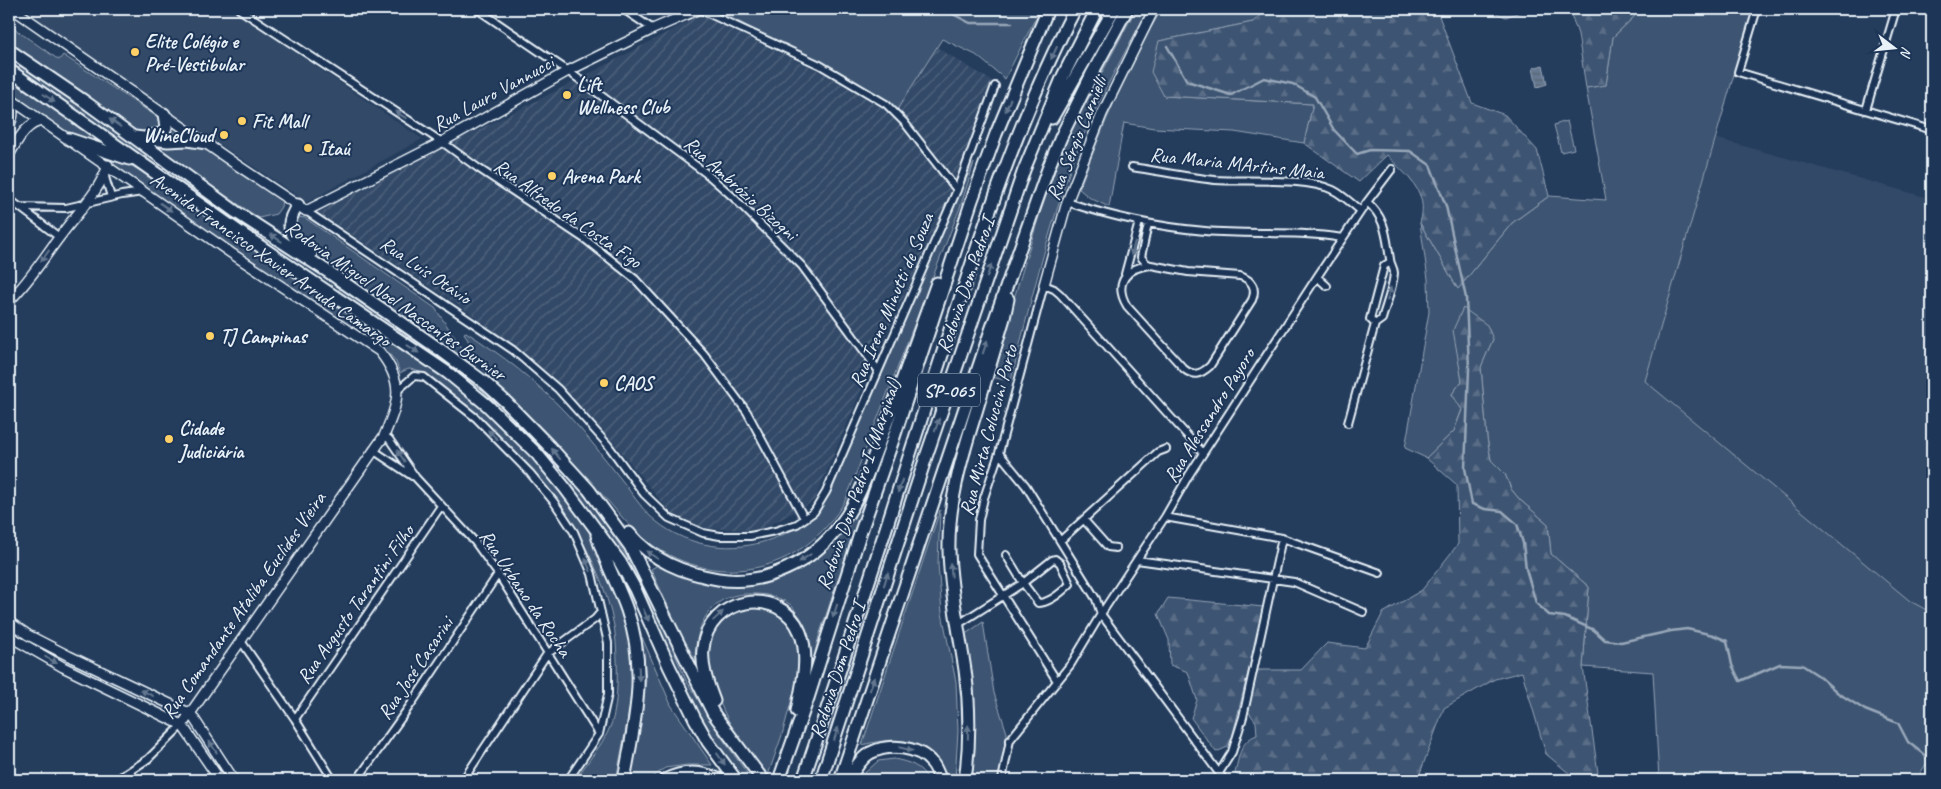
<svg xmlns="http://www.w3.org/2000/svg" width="1941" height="789" font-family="Caveat,sans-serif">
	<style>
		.built { fill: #334a68 }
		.industrial { fill: url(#industrial-furrows) }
		.grass { fill: #3e5472; stroke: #93a2b5 }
		.forest { fill: url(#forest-firs); stroke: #93a2b5 }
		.water { fill: url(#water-rules); stroke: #99a8ba }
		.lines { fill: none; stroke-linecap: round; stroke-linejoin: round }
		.stream { stroke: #99a8ba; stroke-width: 2.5 }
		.street-casing { stroke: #e8f1f8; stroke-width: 10 }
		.secondary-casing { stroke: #e8f1f8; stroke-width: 12 }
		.highway-casing { stroke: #e8f1f8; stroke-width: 15 }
		.street { stroke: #1d3557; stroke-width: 6 }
		.secondary { stroke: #1d3557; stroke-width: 9 }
		.highway { stroke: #1d3557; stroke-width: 11 }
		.oneway { fill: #64778f }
		.poi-dot { fill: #ffd166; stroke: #1d3557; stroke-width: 2 }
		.labels { text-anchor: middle; stroke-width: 4; stroke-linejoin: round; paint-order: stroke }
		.shield { fill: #1d3557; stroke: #abb9c8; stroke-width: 1 }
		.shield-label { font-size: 19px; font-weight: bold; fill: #e8f1f8 }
		.poi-label { font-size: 20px; font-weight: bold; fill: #e8f1f8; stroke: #1d3557; text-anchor: start }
		.street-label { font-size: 20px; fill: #e8f1f8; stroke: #1d3557 }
	</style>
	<defs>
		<pattern id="industrial-furrows" width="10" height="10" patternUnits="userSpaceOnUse" patternTransform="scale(1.25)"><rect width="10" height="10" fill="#334a68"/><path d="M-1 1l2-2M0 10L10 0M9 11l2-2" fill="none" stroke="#51657e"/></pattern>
		<pattern id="forest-firs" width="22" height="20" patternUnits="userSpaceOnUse" patternTransform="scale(1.25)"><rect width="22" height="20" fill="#3e5472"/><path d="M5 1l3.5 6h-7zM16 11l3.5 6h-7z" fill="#5a6d87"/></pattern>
		<pattern id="water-rules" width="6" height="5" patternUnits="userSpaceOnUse" patternTransform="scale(1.25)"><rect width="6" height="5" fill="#657890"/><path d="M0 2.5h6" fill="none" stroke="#576270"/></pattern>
	</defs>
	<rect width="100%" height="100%" fill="#253d5d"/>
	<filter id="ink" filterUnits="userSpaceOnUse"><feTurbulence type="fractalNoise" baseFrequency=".02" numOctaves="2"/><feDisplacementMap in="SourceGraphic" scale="10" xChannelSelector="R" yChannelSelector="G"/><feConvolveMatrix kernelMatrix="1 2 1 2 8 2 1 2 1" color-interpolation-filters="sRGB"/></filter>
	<g filter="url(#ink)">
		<path class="built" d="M21,9H232L422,139L307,202L144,94Z
			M1715,138L1932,199V613L1910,601L1644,381Z"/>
		<path class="industrial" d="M700,15L827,75L882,108L895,113L936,47L992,81L951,194L867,377L815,499L806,506L758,531L708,528L687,524L669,511L618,448L553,377L470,313L316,211L568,85Z"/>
		<path class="grass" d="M722,9H1040L1005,79L976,55L942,39L895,113L820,65L726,15Z
			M1136,9H1148C1122,59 1092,109 1073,162C1047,234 1029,307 1011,381L990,377L1040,213L1065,142Z
			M1162,9H1269L1253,22L1159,41L1164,96L1313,104L1304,143L1234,132L1154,128L1124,123L1109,207L1090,198L1079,189C1103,127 1127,65 1162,9Z
			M1642,9H1664L1688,13V9H1753L1645,381L1910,601L1932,613V769L1926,764L1916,780H1659L1653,672L1583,667L1589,587L1551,554L1548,524L1520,500L1511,489L1505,474L1491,460L1487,438L1481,367L1493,339L1463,308L1454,330L1462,381L1452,394L1462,409L1454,431L1426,458L1405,448L1429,312L1428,279L1420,223L1458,289L1512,223L1549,196L1606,200L1586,88L1606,85L1613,37Z
			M9,25L59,60L63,55L282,199L281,207L276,214L259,218L241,206L9,45Z
			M9,56L258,234L251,233L9,65Z
			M9,78L109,146C70,143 39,114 9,91Z
			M1567,121L1574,149L1561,152L1554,125Z
			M98,153L124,162L141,171L284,266L325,298L419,359L467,393L509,432L537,461L584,521L613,586L627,628L631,657L632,697L616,780H580L577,778C586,763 604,743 610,727C620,705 618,650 614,626C607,590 592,556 573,525C541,472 494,429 445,391C436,384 423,371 410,369C407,369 404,371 400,373L396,362L386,350L209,234Z
			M974,163L961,205L846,499C803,576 712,593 643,538C630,527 620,515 609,502C590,482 572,460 553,440C533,418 508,399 489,376C479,363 472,347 464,333L466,332C502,355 536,381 566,413C587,435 605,459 624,483C632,494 640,506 650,516C681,545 726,554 766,541C795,532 815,518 831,492L891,348L956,199Z
			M299,217L305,218L435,308L472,363L455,355L398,314L315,251L297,231L295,222Z
			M343,289L394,323L491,393L549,453L577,486L605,523L631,563L654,605L686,680L720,735L752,780H745L723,752L699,716L674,668L651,611L513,426L335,291Z
			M866,496L819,636L812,665C811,656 811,646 809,638C807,632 795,608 791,605C780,597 767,594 755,594C710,591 694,625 695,665L651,569L658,565L703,581L748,585L778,579L825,552L850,521Z
			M940,510L938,564L942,613L956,682L958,731L955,780H947C944,774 941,764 936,759C915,736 890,738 862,745Z
			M750,606L777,613L792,627L799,644L797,680L782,735L768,775C761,768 753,761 747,752C729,727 692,656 714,627C723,614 735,611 750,606Z
			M983,622L994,693L1007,733L1000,780H971L974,718L964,635Z
			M642,637L671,705L712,765H687L665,768L649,780H629L646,680Z
			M894,759C909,762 922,766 928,780H857L878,761Z"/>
		<path class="forest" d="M1269,9H1448L1439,16L1472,103L1505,115L1537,150L1549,196L1512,223L1458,289L1420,223C1430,191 1406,176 1387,155L1359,182L1304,143L1313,104L1164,96L1151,72L1159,41L1253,22Z
			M1486,9H1528L1506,17Z
			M1569,9H1642L1613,37L1606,85L1586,88L1578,34Z
			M1463,308L1487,325L1493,339L1481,367L1487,438L1491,460L1505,474L1511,489L1520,500L1548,524L1551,554L1589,587L1583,667L1599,780H1577L1546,754L1522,672L1495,679L1444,708L1419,776L1423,780H1243L1235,773C1239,757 1240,741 1257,735L1256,722L1248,711L1257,670H1301L1327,643L1365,648L1383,613L1422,590L1458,544L1457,485L1426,458L1454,431L1462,410L1452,394L1462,381L1453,330Z
			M1168,598L1264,607L1230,746L1216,752L1191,718L1197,700L1188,672L1170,665L1169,640L1158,614Z"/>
		<path class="water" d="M1543,65L1547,84L1537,87L1533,68Z"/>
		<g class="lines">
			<path class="stream" d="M937,9L949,12L970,23H1012
				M1167,46L1187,81L1231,95L1264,78L1293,84L1315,97L1334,130L1357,154L1370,150L1410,151L1430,165L1446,206L1466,298L1469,369L1465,468L1472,504L1485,509L1502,511L1517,524L1523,543L1526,569L1536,603L1549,615L1565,617L1594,630L1605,640L1621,642L1671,631L1687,629L1713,635L1727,641L1732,665L1740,681L1780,664L1802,665L1819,676L1838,693L1865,710L1898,723L1908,742L1932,761"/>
			<g class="street-casing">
				<path id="street" d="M239,9L442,142L478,168L586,240L635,279L704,354L747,412L804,518
					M477,9L568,71L707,174L733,197L802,266L878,370
					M623,9L653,29
					M699,9L820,65L886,104L904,122L957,190
					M1757,9L1738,72L1932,130
					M1866,110L1896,9
					M1132,167C1159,171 1187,177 1215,180C1247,182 1306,177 1333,190C1343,195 1352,204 1361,211
					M105,177L111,197
					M9,199L59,237
					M1067,202C1112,217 1158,227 1205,231C1252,235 1296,230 1342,238
					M20,207L66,208L122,195L143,192
					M306,211L513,350L558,389L608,445L644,494L669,518L703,533L720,536H750L775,531L797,524L814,512L826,492L957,190L995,86
					M1148,224L1141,257L1146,263L1150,265
					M1151,265L1188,272L1240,276C1252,280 1257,288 1252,300L1210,366C1201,374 1194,377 1184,369L1127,306C1113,283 1127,267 1151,265Z
					M1125,274L1139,222
					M1317,277L1327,286
					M1375,324L1370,319L1384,266L1390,262
					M398,390L414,376L424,377L476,418L530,473L554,502L574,532L592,574L608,643V694L599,734L568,780
					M1348,423L1375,324L1382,319C1386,305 1393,288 1394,273C1394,268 1390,264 1390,259C1386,236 1386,218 1367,202
					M384,436L389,439L416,478L475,542L498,574L599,734
					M373,450L412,476
					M999,453L1026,486L1096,599L1101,614L1224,780
					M1165,517L1282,538L1380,573
					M1084,520L1108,547L1116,548
					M1060,541L1158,452L1166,449
					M1055,559L1060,563L1070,584C1063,591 1049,603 1038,603L1023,583L1052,560Z
					M1137,560L1294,582L1363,612
					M957,625L1023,583L1006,555
					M241,641L295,719L333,780
					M1057,681L977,554L979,520L984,498L999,453L1044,285L1054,289L1060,294L1203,453
					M295,719L441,506
					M1219,773L1232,752L1243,717L1282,538
					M1616,778V780
					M116,780L148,759L182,725
					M357,780L414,700L498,574
					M463,780L547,654L595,619L601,612
					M1002,780L1010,740L1071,664L1101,614L1165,517L1189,475L1317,277L1367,202L1392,169"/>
			</g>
			<g class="secondary-casing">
				<path id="secondary" d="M13,9L234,163L306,211L442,142L568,71L653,29L699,9
					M9,98L231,253L379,351C405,383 399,401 384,436L182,725
					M9,125C15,116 13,109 10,99
					M9,155C17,142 26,122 43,121
					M1044,285L1067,202L1102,114L1154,9
					M9,301C29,282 44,257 61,235C77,213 100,191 108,165
					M9,622L28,635L69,656L191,714L234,780
					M9,636L63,667L182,725L220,780"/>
			</g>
			<g class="highway-casing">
				<path id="highway" d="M9,50L84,101L236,212L330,273L442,351L485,383L506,402L549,446L589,490L630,546L713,713L763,780
					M9,70L245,236L448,373L487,405L537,454L565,488L620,562L635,589L669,666L695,719L708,742L736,780
					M1052,118L1114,9
					M135,137L168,141L187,140L207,143
					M148,137L163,133L166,127L164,114
					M69,139L129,159
					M298,205C281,229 293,237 311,254
					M629,533C653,561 683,573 718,579C764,587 813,562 840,525C859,501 869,469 880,440C900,388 918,335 937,283
					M597,535C604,561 618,584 627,610C648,670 635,720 624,780
					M714,701C708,685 701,667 703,649C707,597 780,584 800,632C810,657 802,686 797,711
					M665,780C684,770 702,771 720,780
					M779,780L808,698L860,534L894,437L972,200L996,134L1048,9
					M803,780C851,640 895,499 941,358C978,242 1019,116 1075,9
					M821,780L926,457L1024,170L1063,76L1097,9
					M840,780L989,336L1049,166L1061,137L1093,72L1127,9
					M849,780C854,770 860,759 870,753C889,743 918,746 932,763C936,767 938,775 941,780
					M965,780C970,744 970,706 965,670C959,630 950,590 949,550C948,503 962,456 976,412C985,381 995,349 1004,318L1008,299"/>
			</g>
			<use href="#street" class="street"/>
			<use href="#secondary" class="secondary"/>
			<use href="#highway" class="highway"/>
		</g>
		<defs><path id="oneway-solid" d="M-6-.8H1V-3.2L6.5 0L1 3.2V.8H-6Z" transform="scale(1.25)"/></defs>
		<g class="oneway">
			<use href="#oneway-solid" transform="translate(1054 53) rotate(115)"/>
			<use href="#oneway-solid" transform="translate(49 98) rotate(35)"/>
			<use href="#oneway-solid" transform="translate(1008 105) rotate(112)"/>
			<use href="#oneway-solid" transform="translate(401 115) rotate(-147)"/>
			<use href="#oneway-solid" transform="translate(115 123) rotate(-145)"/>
			<use href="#oneway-solid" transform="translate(166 207) rotate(35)"/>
			<use href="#oneway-solid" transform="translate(276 238) rotate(-147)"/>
			<use href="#oneway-solid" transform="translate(1133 249) rotate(104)"/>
			<use href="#oneway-solid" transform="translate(45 256) rotate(126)"/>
			<use href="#oneway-solid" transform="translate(989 271) rotate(-71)"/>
			<use href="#oneway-solid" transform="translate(1389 294) rotate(-75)"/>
			<use href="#oneway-solid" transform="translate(985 347) rotate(-71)"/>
			<use href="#oneway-solid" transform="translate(413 349) rotate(34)"/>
			<use href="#oneway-solid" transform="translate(937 425) rotate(-71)"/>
			<use href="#oneway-solid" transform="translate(493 435) rotate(-136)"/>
			<use href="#oneway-solid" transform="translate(556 454) rotate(-129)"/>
			<use href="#oneway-solid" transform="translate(401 456) rotate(-123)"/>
			<use href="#oneway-solid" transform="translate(900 486) rotate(108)"/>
			<use href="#oneway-solid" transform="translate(652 555) rotate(-146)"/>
			<use href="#oneway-solid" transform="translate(805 558) rotate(146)"/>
			<use href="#oneway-solid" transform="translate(588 565) rotate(-113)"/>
			<use href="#oneway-solid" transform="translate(951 570) rotate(-96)"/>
			<use href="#oneway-solid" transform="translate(886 579) rotate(-72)"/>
			<use href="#oneway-solid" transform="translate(835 611) rotate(108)"/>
			<use href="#oneway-solid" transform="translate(646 615) rotate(65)"/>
			<use href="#oneway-solid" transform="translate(718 616) rotate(-43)"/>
			<use href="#oneway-solid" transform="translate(51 660) rotate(29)"/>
			<use href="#oneway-solid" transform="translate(639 674) rotate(88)"/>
			<use href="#oneway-solid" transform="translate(872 684) rotate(-72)"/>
			<use href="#oneway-solid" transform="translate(147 693) rotate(-154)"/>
			<use href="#oneway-solid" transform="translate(968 732) rotate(-89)"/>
			<use href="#oneway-solid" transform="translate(836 734) rotate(-72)"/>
			<use href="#oneway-solid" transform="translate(213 747) rotate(-123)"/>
			<use href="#oneway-solid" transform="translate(906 749) rotate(14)"/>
			<use href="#oneway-solid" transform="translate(721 759) rotate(55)"/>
		</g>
	</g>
	<g class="poi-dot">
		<circle cx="135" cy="52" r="5"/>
		<circle cx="567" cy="95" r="5"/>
		<circle cx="242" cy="121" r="5"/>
		<circle cx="224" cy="135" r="5"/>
		<circle cx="308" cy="148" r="5"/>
		<circle cx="552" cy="176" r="5"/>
		<circle cx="210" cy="336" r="5"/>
		<circle cx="604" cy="383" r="5"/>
		<circle cx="169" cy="439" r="5"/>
	</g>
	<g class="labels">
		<rect class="shield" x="918" y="373.5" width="62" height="33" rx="4"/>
		<g class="shield-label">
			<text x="949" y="397">SP-065</text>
		</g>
		<g class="poi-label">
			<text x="145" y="48">Elite Colégio e<tspan x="145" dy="23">Pré-Vestibular</tspan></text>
			<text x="577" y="91">Lift<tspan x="577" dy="23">Wellness Club</tspan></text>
			<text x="252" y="128">Fit Mall</text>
			<text x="214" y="142" text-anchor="end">WineCloud</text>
			<text x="318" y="155">Itaú</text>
			<text x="562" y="183">Arena Park</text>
			<text x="220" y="343">TJ Campinas</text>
			<text x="614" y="390">CAOS</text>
			<text x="179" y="435">Cidade<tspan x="179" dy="23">Judiciária</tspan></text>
		</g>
		<g class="street-label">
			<text transform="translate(493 93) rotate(-29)" y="7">Rua Lauro Vannucci</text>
			<text transform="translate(1076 138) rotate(-68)" y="7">Rua Sérgio Carnielli</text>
			<text transform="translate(1237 163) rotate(6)" y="7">Rua Maria MArtins Maia</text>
			<text transform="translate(741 188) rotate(42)" y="7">Rua Ambrózio Bizogni</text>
			<text transform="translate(568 213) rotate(35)" y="7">Rua Alfredo da Costa Figo</text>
			<text transform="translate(271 259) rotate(35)" y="7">Avenida Francisco Xavier Arruda Camargo</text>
			<text transform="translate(426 270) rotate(34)" y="7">Rua Luis Otávio</text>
			<text transform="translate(965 285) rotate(-71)" y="7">Rodovia Dom Pedro I</text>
			<text transform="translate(396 300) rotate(35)" y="7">Rodovia Miguel Noel Nascentes Burnier</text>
			<text transform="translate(891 300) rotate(-67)" y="7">Rua Irene Minutti de Souza</text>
			<text transform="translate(1209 415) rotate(-58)" y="7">Rua Alessandro Payoro</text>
			<text transform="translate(988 430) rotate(-75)" y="7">Rua Mirta Coluccini Porto</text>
			<text transform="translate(858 484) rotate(-71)" y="7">Rodovia Dom Pedro I (Marginal)</text>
			<text transform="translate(526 593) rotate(56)" y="7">Rua Urbano da Rocha</text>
			<text transform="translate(355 604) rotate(-55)" y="7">Rua Augusto Tarantini Filho</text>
			<text transform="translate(243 605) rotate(-55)" y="7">Rua Comandante Ataliba Euclides Vieira</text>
			<text transform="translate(415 668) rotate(-56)" y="7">Rua José Casarini</text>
			<text transform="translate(837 670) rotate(-72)" y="7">Rodovia Dom Pedro I</text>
		</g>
	</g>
	<rect width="1941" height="789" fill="none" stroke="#1d3557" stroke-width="30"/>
	<rect x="15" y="15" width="1911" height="759" fill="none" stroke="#e8f1f8" stroke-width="2" filter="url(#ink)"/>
	<g transform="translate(1894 48) rotate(106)" stroke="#1d3557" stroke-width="4" paint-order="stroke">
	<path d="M0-4L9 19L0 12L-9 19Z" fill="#e8f1f8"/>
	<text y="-8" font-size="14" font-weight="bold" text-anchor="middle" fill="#e8f1f8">N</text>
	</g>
</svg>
